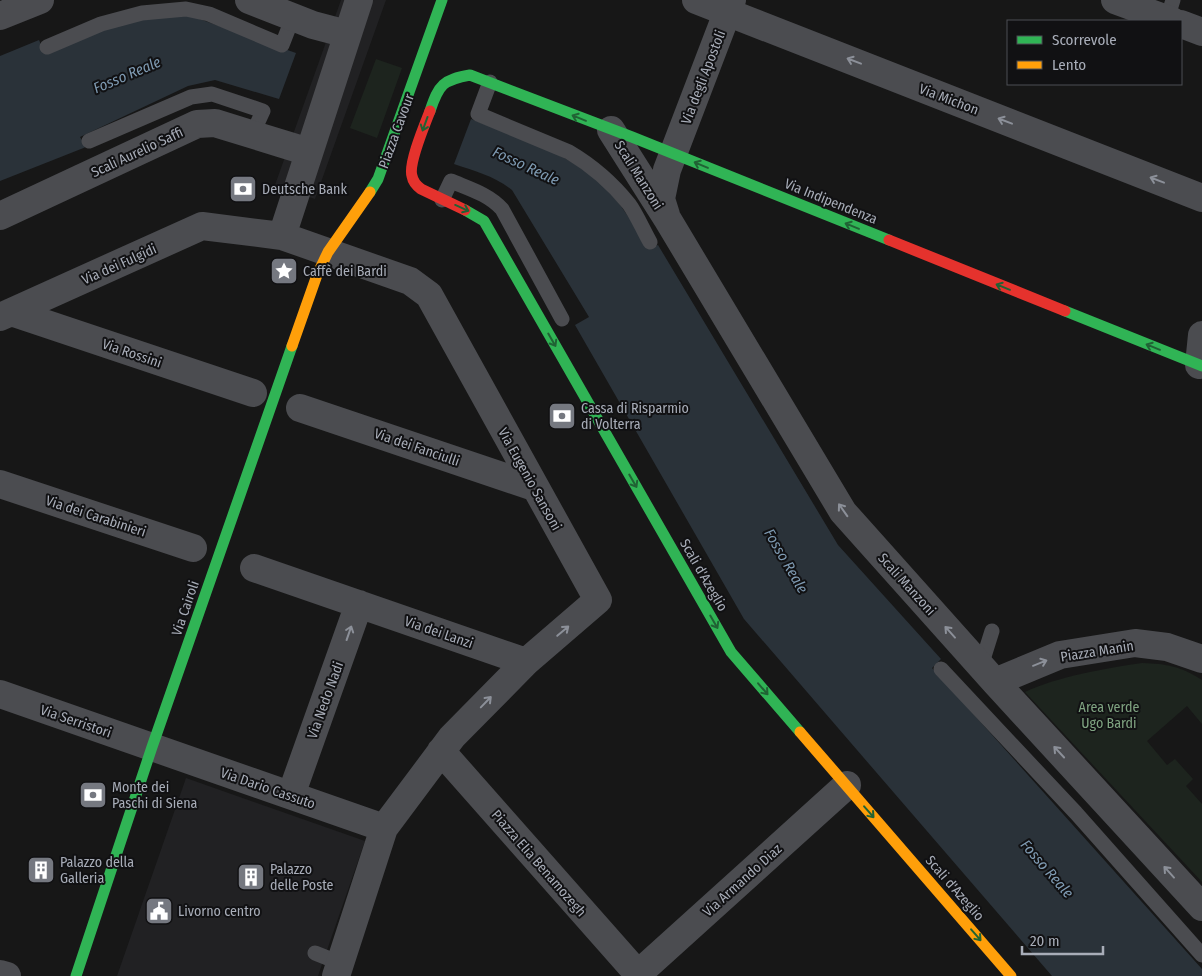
<svg xmlns="http://www.w3.org/2000/svg" width="1202" height="976" font-family="'Fira Sans Condensed',sans-serif">
	<style>
		.built { fill: #212123 }
		.green { fill: #1d241e }
		.water { fill: #2a3239 }
		.lines { fill: none; stroke-linecap: round; stroke-linejoin: round }
		.lane { stroke: #4b4c50; stroke-width: 15 }
		.street { stroke: #4b4c50; stroke-width: 28 }
		.fast { stroke: #30b455; stroke-width: 11 }
		.slow { stroke: #ff9f0a; stroke-width: 11 }
		.jam { stroke: #e5322d; stroke-width: 11 }
		.oneway { stroke: #8c9099 }
		.oneway2 { stroke: #206234 }
		.labels { text-anchor: middle; stroke-width: 4; stroke-linejoin: round; paint-order: stroke }
		.street-label { font-size: 14px; fill: #a8adb8; stroke: #111113 }
		.poi-label { font-size: 14px; fill: #a8adb8; stroke: #111113; text-anchor: start }
		.park-label { font-size: 14px; fill: #7fa381; stroke: #111113 }
		.water-label { font-size: 15px; font-style: italic; fill: #7f9bb3; stroke: #111113 }
	</style>
	<rect width="100%" height="100%" fill="#171717"/>
	<path class="built" d="M341,0H386L315,199L275,185Z
		M186,778L365,841L318,976H117Z"/>
	<path class="green" d="M376,59L402,68L377,138L350,128Z
		M1142,663C1167,664 1180,666 1202,680V724L1187,706L1147,741L1167,765L1175,759L1193,779L1186,786L1202,804V882L1025,692C1056,677 1107,668 1142,663Z"/>
	<path class="water" d="M188,15L296,53L279,99L215,80L188,86L80,137L86,147L0,181V56L39,40L45,54L101,31L143,18Z
		M471,119C515,137 567,152 601,184C621,202 634,226 649,248L658,245L838,545L941,659L932,668L1202,969V976H1052L744,619L575,325L589,317L512,190C495,176 474,171 454,164Z"/>
	<g class="lines">
		<path class="lane" d="M1167,19L1173,0
			M47,47L101,24L142,13L186,9L209,14L282,45L293,17
			M490,82L478,114L569,152C591,165 613,184 629,204C637,215 643,230 650,242
			M89,141L191,97L212,94L263,111L252,135
			M442,200L451,181C470,189 488,194 502,209L562,319
			M981,666L992,631
			M941,669L1076,813L1202,955
			M315,953L340,963"/>
		<path class="street" d="M249,0L313,25L347,34
			M696,0L1202,198
			M1115,0L1172,21
			M0,16L40,0
			M1181,24L1202,32
			M611,130L668,220L843,512L995,682L1202,907
			M666,215L661,199L667,170L732,0
			M0,216L197,124L215,123L309,152
			M282,236L410,281L429,295L598,600L526,662L452,737L384,828L336,976
			M11,312L253,393
			M0,317L202,226L282,236L359,0
			M1199,365L1202,335
			M300,408L534,487
			M0,484L193,548
			M254,568L526,662
			M995,682L1060,655L1135,643L1167,647L1202,659
			M0,694L384,828
			M441,751L638,974L847,785
			M291,795L359,604
			M0,974L7,976"/>
		<path class="fast" d="M430,111C439,84 443,80 470,75L632,137L889,240
			M370,192L378,179L442,0
			M465,210L484,221L731,652L800,732
			M1065,311L1202,366
			M76,976L152,747L292,346"/>
		<path class="slow" d="M292,346L317,275L328,252L370,192
			M800,732L1011,976"/>
		<path class="jam" d="M430,111C425,124 408,164 412,176C413,182 417,186 421,189L465,210
			M889,240L1065,311"/>
	</g>
	<defs><path id="oneway-shaft" d="M-6 0H5M1.5-3L5.5 0L1.5 3" fill="none" stroke-width="1.6" stroke-linecap="round" stroke-linejoin="round" transform="scale(1.25)"/></defs>
	<g class="oneway">
		<use href="#oneway-shaft" transform="translate(854 61) rotate(-159)"/>
		<use href="#oneway-shaft" transform="translate(1005 121) rotate(-159)"/>
		<use href="#oneway-shaft" transform="translate(1157 180) rotate(-159)"/>
		<use href="#oneway-shaft" transform="translate(843 510) rotate(-125)"/>
		<use href="#oneway-shaft" transform="translate(563 631) rotate(-40)"/>
		<use href="#oneway-shaft" transform="translate(950 632) rotate(-132)"/>
		<use href="#oneway-shaft" transform="translate(349 633) rotate(-71)"/>
		<use href="#oneway-shaft" transform="translate(1040 663) rotate(-22)"/>
		<use href="#oneway-shaft" transform="translate(486 702) rotate(-46)"/>
		<use href="#oneway-shaft" transform="translate(1059 752) rotate(-133)"/>
		<use href="#oneway-shaft" transform="translate(1169 872) rotate(-132)"/>
	</g>
	<g class="oneway2">
		<use href="#oneway-shaft" transform="translate(579 118) rotate(-158)"/>
		<use href="#oneway-shaft" transform="translate(425 124) rotate(110)"/>
		<use href="#oneway-shaft" transform="translate(701 165) rotate(-157)"/>
		<use href="#oneway-shaft" transform="translate(462 208) rotate(24)"/>
		<use href="#oneway-shaft" transform="translate(852 226) rotate(-158)"/>
		<use href="#oneway-shaft" transform="translate(1003 287) rotate(-158)"/>
		<use href="#oneway-shaft" transform="translate(552 340) rotate(60)"/>
		<use href="#oneway-shaft" transform="translate(1153 347) rotate(-158)"/>
		<use href="#oneway-shaft" transform="translate(633 481) rotate(60)"/>
		<use href="#oneway-shaft" transform="translate(714 622) rotate(60)"/>
		<use href="#oneway-shaft" transform="translate(763 689) rotate(49)"/>
		<use href="#oneway-shaft" transform="translate(869 812) rotate(49)"/>
		<use href="#oneway-shaft" transform="translate(976 935) rotate(49)"/>
	</g>
	<defs>
		<g id="bank-square" transform="scale(1.4375)"><rect x="-9" y="-9" width="18" height="18" rx="4" fill="#757880" stroke="#111113"/><path d="M-6-4H6V4H-6ZM0-2.3a2.3 2.3 0 1 0 0 4.6a2.3 2.3 0 1 0 0-4.6Z" fill="#fff"/></g>
		<g id="sight-square" transform="scale(1.4375)"><rect x="-9" y="-9" width="18" height="18" rx="4" fill="#757880" stroke="#111113"/><path d="M0-6L1.8-2.2L6-1.7L2.9 1.2L3.7 5.4L0 3.3L-3.7 5.4L-2.9 1.2L-6-1.7L-1.8-2.2Z" fill="#fff"/></g>
		<g id="building-square" transform="scale(1.4375)"><rect x="-9" y="-9" width="18" height="18" rx="4" fill="#757880" stroke="#111113"/><path d="M-4-6H4V6H1V3H-1V6H-4ZM-2.5-4.3h1.7v1.8h-1.7ZM.8-4.3h1.7v1.8H.8ZM-2.5-1h1.7V.8h-1.7ZM.8-1h1.7V.8H.8Z" fill="#fff"/></g>
		<g id="civic-square" transform="scale(1.4375)"><rect x="-9" y="-9" width="18" height="18" rx="4" fill="#757880" stroke="#111113"/><path d="M-.6-6.5H3V-4.5H.6V-3L4-1V1h2V6H-6V1h2V-1L-.6-3ZM-1.2 2.5V6h2.4V2.5Z" fill="#fff"/></g>
	</defs>
	<g fill-rule="evenodd">
		<use href="#bank-square" x="243" y="189"/>
		<use href="#sight-square" x="284" y="271"/>
		<use href="#bank-square" x="562" y="416"/>
		<use href="#bank-square" x="93" y="795"/>
		<use href="#building-square" x="41" y="870"/>
		<use href="#building-square" x="251" y="877"/>
		<use href="#civic-square" x="159" y="911"/>
	</g>
	<g class="labels">
		<g class="street-label">
			<text transform="translate(703 77) rotate(-69)" y="5">Via degli Apostoli</text>
			<text transform="translate(949 99) rotate(21)" y="5">Via Michon</text>
			<text transform="translate(396 131) rotate(-70)" y="5">Piazza Cavour</text>
			<text transform="translate(137 152) rotate(-25)" y="5">Scali Aurelio Saffi</text>
			<text transform="translate(639 175) rotate(58)" y="5">Scali Manzoni</text>
			<text transform="translate(831 201) rotate(22)" y="5">Via Indipendenza</text>
			<text transform="translate(119 264) rotate(-24)" y="5">Via dei Fulgidi</text>
			<text transform="translate(132 353) rotate(19)" y="5">Via Rossini</text>
			<text transform="translate(417 447) rotate(19)" y="5">Via dei Fanciulli</text>
			<text transform="translate(530 479) rotate(61)" y="5">Via Eugenio Sansoni</text>
			<text transform="translate(96 516) rotate(18)" y="5">Via dei Carabinieri</text>
			<text transform="translate(704 575) rotate(60)" y="5">Scali d'Azeglio</text>
			<text transform="translate(907 584) rotate(48)" y="5">Scali Manzoni</text>
			<text transform="translate(185 608) rotate(-71)" y="5">Via Cairoli</text>
			<text transform="translate(439 632) rotate(19)" y="5">Via dei Lanzi</text>
			<text transform="translate(1097 651) rotate(-9)" y="5">Piazza Manin</text>
			<text transform="translate(325 700) rotate(-70)" y="5">Via Nedo Nadi</text>
			<text transform="translate(76 721) rotate(19)" y="5">Via Serristori</text>
			<text transform="translate(268 788) rotate(19)" y="5">Via Dario Cassuto</text>
			<text transform="translate(539 863) rotate(49)" y="5">Piazza Elia Benamozegh</text>
			<text transform="translate(742 880) rotate(-42)" y="5">Via Armando Diaz</text>
			<text transform="translate(955 888) rotate(49)" y="5">Scali d'Azeglio</text>
		</g>
		<g class="poi-label">
			<text x="262" y="194">Deutsche Bank</text>
			<text x="303" y="276">Caffè dei Bardi</text>
			<text x="581" y="413">Cassa di Risparmio<tspan x="581" dy="16">di Volterra</tspan></text>
			<text x="112" y="792">Monte dei<tspan x="112" dy="16">Paschi di Siena</tspan></text>
			<text x="60" y="867">Palazzo della<tspan x="60" dy="16">Galleria</tspan></text>
			<text x="270" y="874">Palazzo<tspan x="270" dy="16">delle Poste</tspan></text>
			<text x="178" y="916">Livorno centro</text>
		</g>
		<g class="park-label">
			<text x="1109" y="712">Area verde<tspan x="1109" dy="16">Ugo Bardi</tspan></text>
		</g>
		<g class="water-label">
			<text transform="translate(127 75) rotate(-23)" y="5">Fosso Reale</text>
			<text transform="translate(526 166) rotate(25)" y="5">Fosso Reale</text>
			<text transform="translate(786 561) rotate(60)" y="5">Fosso Reale</text>
			<text transform="translate(1047 869) rotate(49)" y="5">Fosso Reale</text>
		</g>
	</g>
	<rect x="1007" y="20" width="175" height="65" fill="#111113" stroke="#4d4f55"/>
	<rect x="1017" y="36" width="25" height="8" fill="#30b455" stroke="#4d4f55"/>
	<text x="1052" y="45" font-size="15" fill="#a8adb8">Scorrevole</text>
	<rect x="1017" y="61" width="25" height="8" fill="#ff9f0a" stroke="#4d4f55"/>
	<text x="1052" y="70" font-size="15" fill="#a8adb8">Lento</text>
	<path d="M1022 946v8h81v-8" fill="none" stroke="#a8adb8" stroke-width="2.5"/>
	<text x="1030" y="946" font-size="15" fill="#a8adb8" stroke="#111113" stroke-width="4" paint-order="stroke">20 m</text>
</svg>
